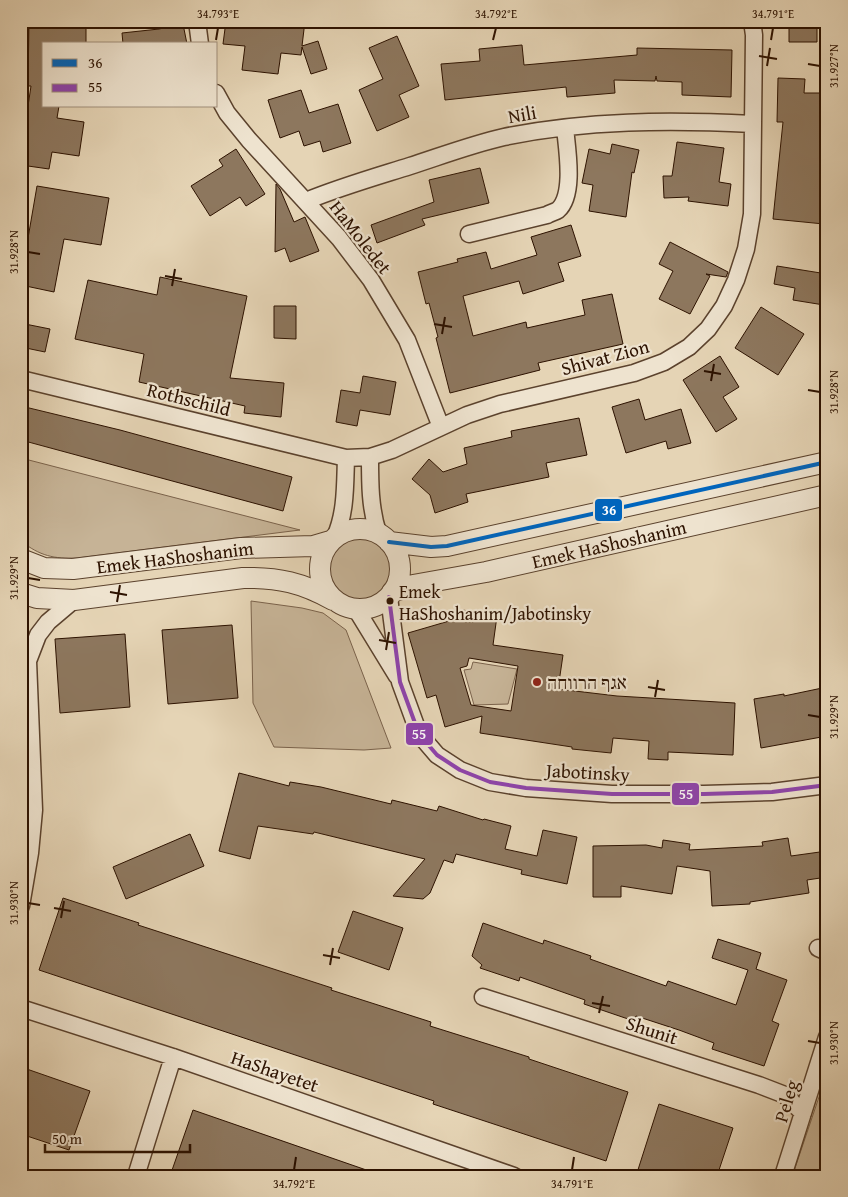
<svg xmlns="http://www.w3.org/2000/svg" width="848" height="1197" font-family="'Gentium Book Plus','Frank Ruhl Libre',serif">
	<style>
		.green { fill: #c6b396; stroke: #7a624b }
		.building { fill: #8d775e; stroke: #2d1200; fill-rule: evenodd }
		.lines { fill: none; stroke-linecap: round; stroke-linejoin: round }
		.minor-casing { stroke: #5b422d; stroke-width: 19 }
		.tertiary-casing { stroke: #5b422d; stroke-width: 22 }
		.minor { stroke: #eee3cf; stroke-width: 16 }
		.tertiary { stroke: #eee3cf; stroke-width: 20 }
		.bus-1-casing { stroke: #eee3cf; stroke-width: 8 }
		.bus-2-casing { stroke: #eee3cf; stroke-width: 8 }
		.bus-1 { stroke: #0065bd; stroke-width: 4 }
		.bus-2 { stroke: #8e44ad; stroke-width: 4 }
		.ticks { fill: none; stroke: #2d1200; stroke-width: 2 }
		.bus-dot { fill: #2d1200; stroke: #eee3cf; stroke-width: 2 }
		.poi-dot { fill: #8f2418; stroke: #eee3cf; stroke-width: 2 }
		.labels { text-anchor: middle; stroke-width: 4.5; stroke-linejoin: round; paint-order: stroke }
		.bus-label { font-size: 18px; fill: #2d1200; stroke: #eee3cf; text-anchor: start }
		.street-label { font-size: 19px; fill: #2d1200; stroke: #eee3cf }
		.poi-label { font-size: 19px; fill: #2d1200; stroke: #eee3cf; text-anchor: start }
		.line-badge { stroke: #eee3cf; stroke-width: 2 }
		.badge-label { font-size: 14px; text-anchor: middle; font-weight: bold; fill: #fff }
		.neatline { fill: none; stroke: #2d1200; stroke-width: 2 }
		.ticks-label { font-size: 12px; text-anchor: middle; fill: #2d1200 }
	</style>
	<rect width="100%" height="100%" fill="#e5d4b5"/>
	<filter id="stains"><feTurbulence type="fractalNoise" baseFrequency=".004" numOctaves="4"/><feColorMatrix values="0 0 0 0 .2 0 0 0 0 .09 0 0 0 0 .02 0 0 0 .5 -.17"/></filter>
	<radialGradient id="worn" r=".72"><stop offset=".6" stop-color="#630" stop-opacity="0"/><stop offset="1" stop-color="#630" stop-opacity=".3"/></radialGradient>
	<path class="green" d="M21,458L300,530L77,558C54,559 40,556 21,541Z
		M327 569a32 32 0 1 1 64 0a32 32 0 1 1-64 0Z
		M251,601L302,608L323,613L346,630L391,748L364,750L274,747L253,703Z
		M473,662L517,669L508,704L474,705L464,670L471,669Z
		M820,1094L827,1097V1176H795L793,1174Z"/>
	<path class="building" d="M29,21H86V44H44V106H59L57,118L84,122L79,156L52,152L49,169L21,165V153L31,86H28Z
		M226,21H305L302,46L318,41L327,69L311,74L302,47L301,55L281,53L278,74L242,70L245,46L223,44Z
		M789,21H817V42H789Z
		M183,24L187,44H123L122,33L159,29Z
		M397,36L419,86L399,95L409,117L377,131L359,90L383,79L369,48Z
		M522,45L524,65L637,55V48L732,50L731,97L682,95V82L657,81L656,76L655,81L614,80L615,93L567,97L566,87L445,100L441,64L480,61L479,49Z
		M778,78L805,79L804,93H827V132L821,186H827L824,224L773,219L783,122H777Z
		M301,90L309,113L338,104L351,143L323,152L320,141L304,146L299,131L280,138L268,100Z
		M677,142L724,148L719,182L731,184L728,206L688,201L689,197L664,198L663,176H672Z
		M612,144L639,150L634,173L632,172L626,217L589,211L593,185L582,183L589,149L610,154Z
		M236,149L265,194L246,206L240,197L210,216L191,186L223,166L219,160Z
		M480,168L489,203L422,219L425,225L377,243L371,225L434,202L429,180Z
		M276,184L280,189L294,222L305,217L319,251L290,262L285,248L275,252Z
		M37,186L109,198L101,245L64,239L54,292L21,285V243L27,244Z
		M571,225L581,256L558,263L564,281L523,294L519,281L463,296L473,336L526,322L527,328L585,315L582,300L612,294L623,344L538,363L540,370L450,393L436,338L438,337L429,303L426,304L418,272L458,262L457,259L486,252L491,269L537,255L531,237Z
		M670,242L728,272L726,277L706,274L710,276L690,314L659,299L673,271L659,264Z
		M777,266L827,274L824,305L793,300L795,288L774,284Z
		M160,277L247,296L230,378L284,383L281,417L244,413L245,406L139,382L144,354L75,339L88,280L157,295Z
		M274,306H296V339L274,338Z
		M761,307L804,334L778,375L735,348Z
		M25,324L50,329L45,352L21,347Z
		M720,356L739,387L723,397L737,419L716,432L683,380Z
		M363,376L396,382L390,415L360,410L357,426L336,422L341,390L360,393Z
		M639,399L645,420L681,409L691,443L668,449L666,441L626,453L612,407Z
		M21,406L120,430L292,477L283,511L21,440Z
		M579,418L587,455L546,463L549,477L466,494L468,502L435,513L430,495L412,479L429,459L443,472L467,464L464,448L512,437L511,431Z
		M457,609L497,616L493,645L563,655L558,689L617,696L735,703L733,755L668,752V760L648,759L649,741L613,738L611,753L572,749V747L480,733L482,716L445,727L436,695L427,698L408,633L456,619ZM469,658L518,666L511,711L471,705L460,668L467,666Z
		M232,625L238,698L168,704L162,630Z
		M125,634L130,707L60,713L55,639Z
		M827,687V736L761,748L754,699L784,694V696Z
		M239,773L289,786L290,782L321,787L391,804L392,800L437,811L439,806L483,820L484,819L511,826L505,849L537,856L543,830L577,837L567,884L521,874L522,870L456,854L453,863L444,860L430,893L423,899L393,896L425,859L314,832L313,834L258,826L250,859L219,851Z
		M190,834L204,866L126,899L113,867Z
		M788,838L791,856L827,851V877L807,880L809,893L750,902V904L712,906L710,871L677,866L672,894L621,886V897H593V846L646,845L662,848L663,840L690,844L689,850L763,846L762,842Z
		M63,898L139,923L138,925L332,988L331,990L431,1022L430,1026L529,1057V1059L628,1092L606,1161L433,1104L434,1101L39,970Z
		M353,911L403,928L389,970L338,952Z
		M483,923L543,944L544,940L591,956L590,959L666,986L668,981L736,1005L748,970L712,958L718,939L761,953L756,969L787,980L772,1021L779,1024L764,1066L712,1049L714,1043L679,1030L636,1016L634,1021L584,1004L585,1000L520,977L519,981L480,968L482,965L472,956Z
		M21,1067L90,1091L69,1150L21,1134Z
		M659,1104L733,1128L717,1176H636Z
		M193,1110L375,1173L374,1176H170Z"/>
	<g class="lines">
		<g class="minor-casing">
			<path id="minor" d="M197,21L200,44
				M216,93L227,113L249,140L339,238L371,280L407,340L441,427
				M306,201C340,187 375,177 410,166C441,156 473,144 504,137C586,120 670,120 753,124
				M469,234L547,215C550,213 555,212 558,210C575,195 567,149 565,128
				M21,379L346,458L370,457L392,450L467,415L500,404L634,373L664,362L689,347L708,329L724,306L736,280L746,249L752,214L754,35L752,21
				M370,457C370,483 370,508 378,533
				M335,537C346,513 345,485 346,458
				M389,597L400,682L419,734L437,755L460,770L490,782L526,788L612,794H704L772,792L827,785
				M356,609L397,676
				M21,640L28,661L34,810L30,853L21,906
				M28,661L38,635L48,622L74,600
				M818,948L827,952
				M483,997L759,1085L785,1095L803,1113
				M21,1008L173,1057L514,1176
				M136,1176L173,1057
				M783,1176L827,1037"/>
		</g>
		<g class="tertiary-casing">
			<path id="tertiary" d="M320 569a40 40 0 1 1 80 0a40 40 0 1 1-80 0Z
				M389,542L431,547L447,546L827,462
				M21,559L44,568L73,569L241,548L313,546L330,541
				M392,592L413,585L486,572L827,495
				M21,593L37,598L74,600L243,578C278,577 303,583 333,600"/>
		</g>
		<use href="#minor" class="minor"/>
		<use href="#tertiary" class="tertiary"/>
		<g class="bus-1-casing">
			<path id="bus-1" d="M389,542L431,547L447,546L827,462"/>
		</g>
		<g class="bus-2-casing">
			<path id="bus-2" d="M389,597L400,682L419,734L437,755L460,770L490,782L526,788L612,794H704L772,792L827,785"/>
		</g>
		<use href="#bus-1" class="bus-1"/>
		<use href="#bus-2" class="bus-2"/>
	</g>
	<path class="ticks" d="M216,40L218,28M493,40L496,28M771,40L773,28M759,56L777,59M808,64L820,66M767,66L770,48M28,252L40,254M165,276L182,279M172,286L175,269M434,324L452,327M442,334L445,317M704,371L721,374M711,381L714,364M808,390L820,392M28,578L40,580M110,592L127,595M117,602L120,585M379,640L396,643M386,650L389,632M648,687L665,690M655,697L658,680M808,715L820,717M28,903L40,905M54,908L71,911M61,918L64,901M323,955L340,958M330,965L333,948M592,1003L610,1006M599,1013L603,996M808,1041L820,1043M294,1170L296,1157M572,1170L574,1157"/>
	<circle class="bus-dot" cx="390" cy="601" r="4.5"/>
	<circle class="poi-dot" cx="537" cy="682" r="5"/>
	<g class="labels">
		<g class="bus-label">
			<text x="399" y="598">Emek<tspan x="399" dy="22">HaShoshanim/Jabotinsky</tspan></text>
		</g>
		<g class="street-label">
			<text transform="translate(522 114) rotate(-10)" y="7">Nili</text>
			<text transform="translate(361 237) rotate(52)" y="7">HaMoledet</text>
			<text transform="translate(605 357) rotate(-15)" y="7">Shivat Zion</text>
			<text transform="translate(189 399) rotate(14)" y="7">Rothschild</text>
			<text transform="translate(609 544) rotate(-13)" y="7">Emek HaShoshanim</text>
			<text transform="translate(175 557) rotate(-7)" y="7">Emek HaShoshanim</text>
			<text transform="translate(588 772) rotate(3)" y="7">Jabotinsky</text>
			<text transform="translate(652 1030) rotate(18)" y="7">Shunit</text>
			<text transform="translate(275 1071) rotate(19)" y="7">HaShayetet</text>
			<text transform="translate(786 1101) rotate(-73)" y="7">Peleg</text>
		</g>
		<g class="poi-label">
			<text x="547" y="689">אגף הרווחה</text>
		</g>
	</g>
	<g class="line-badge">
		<rect x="594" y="498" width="29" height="24" rx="5" fill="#0065bd"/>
		<rect x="405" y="722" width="29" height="24" rx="5" fill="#8e44ad"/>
		<rect x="671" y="782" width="29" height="24" rx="5" fill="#8e44ad"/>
	</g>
	<g class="badge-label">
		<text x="609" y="515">36</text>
		<text x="419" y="739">55</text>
		<text x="686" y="799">55</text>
	</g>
	<rect width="848" height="1197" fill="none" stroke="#e5d4b5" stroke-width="55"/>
	<rect x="42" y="42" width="175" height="65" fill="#eee3cf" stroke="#a18f7c"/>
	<rect x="52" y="59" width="25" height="8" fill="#0065bd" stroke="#a18f7c"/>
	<text x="88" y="68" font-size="15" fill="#2d1200">36</text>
	<rect x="52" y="84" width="25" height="8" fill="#8e44ad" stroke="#a18f7c"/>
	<text x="88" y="92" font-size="15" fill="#2d1200">55</text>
	<path d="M45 1144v8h145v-8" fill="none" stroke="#2d1200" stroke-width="2.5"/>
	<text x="52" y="1144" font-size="15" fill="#2d1200" stroke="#eee3cf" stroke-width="4" paint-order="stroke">50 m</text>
	<rect x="28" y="28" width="792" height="1142" class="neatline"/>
	<g class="ticks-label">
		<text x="218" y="18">34.793°E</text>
		<text x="496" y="18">34.792°E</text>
		<text x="773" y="18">34.791°E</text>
		<text transform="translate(834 66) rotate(-90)" y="4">31.927°N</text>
		<text transform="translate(14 252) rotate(-90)" y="4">31.928°N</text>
		<text transform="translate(834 392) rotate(-90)" y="4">31.928°N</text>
		<text transform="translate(14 578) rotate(-90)" y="4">31.929°N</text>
		<text transform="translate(834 717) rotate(-90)" y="4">31.929°N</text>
		<text transform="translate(14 903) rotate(-90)" y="4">31.930°N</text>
		<text transform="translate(834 1043) rotate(-90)" y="4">31.930°N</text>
		<text x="294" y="1188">34.792°E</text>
		<text x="572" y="1188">34.791°E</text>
	</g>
	<rect width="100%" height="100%" filter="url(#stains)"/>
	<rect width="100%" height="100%" fill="url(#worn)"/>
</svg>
